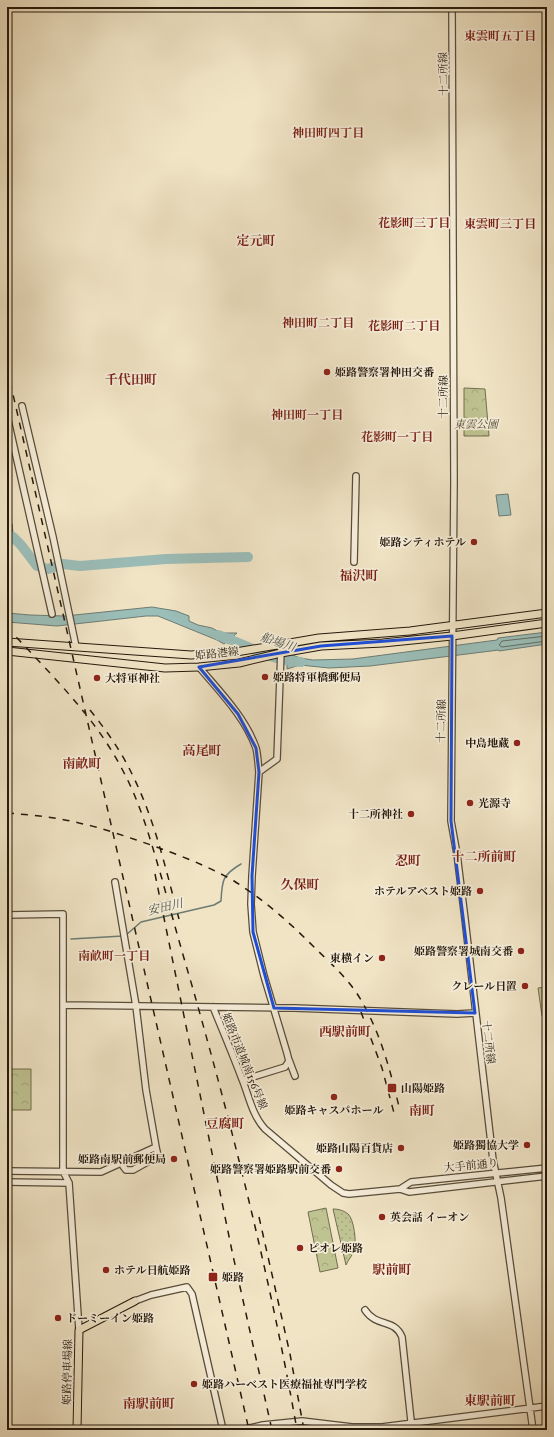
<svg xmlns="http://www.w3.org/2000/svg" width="554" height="1437" font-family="'IM FELL Great Primer','Noto Serif JP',serif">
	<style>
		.grass { fill: url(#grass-dots); stroke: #726e4e }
		.park { fill: url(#park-crowns); stroke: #726e4e }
		.water { fill: #9bbeb9; stroke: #6c7c74 }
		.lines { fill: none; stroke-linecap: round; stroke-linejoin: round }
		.shore { stroke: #606c62; stroke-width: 1 }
		.stream { stroke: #6c7c74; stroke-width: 1.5 }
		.river { stroke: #9bbeb9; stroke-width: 10 }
		.minor-casing { stroke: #584c3a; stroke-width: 8 }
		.major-casing { stroke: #25190c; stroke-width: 9 }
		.minor { stroke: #f5edd9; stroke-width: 5.5 }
		.major { stroke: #f0e4c5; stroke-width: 7 }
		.rail { stroke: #25190c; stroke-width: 1.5; stroke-dasharray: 7 7; stroke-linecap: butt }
		.marked { fill: none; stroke: #1d4ed8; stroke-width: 3; stroke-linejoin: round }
		.poi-dot { fill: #8f2418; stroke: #f5edd9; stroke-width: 1.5 }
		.labels { text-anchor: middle; stroke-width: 3.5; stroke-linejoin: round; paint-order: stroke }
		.street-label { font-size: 11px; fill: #25190c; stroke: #f5edd9 }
		.poi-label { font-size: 11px; font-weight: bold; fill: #25190c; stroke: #f5edd9; text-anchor: start }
		.park-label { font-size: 11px; font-style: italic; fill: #534c34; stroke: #f5edd9 }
		.neighbourhood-label { font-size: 12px; font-weight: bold; fill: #7a1f14; stroke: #f5edd9 }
		.water-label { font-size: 12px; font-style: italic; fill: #4e5349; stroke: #f5edd9 }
		.quarter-label { font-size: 13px; font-weight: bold; fill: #7a1f14; stroke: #f5edd9 }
	</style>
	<defs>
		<pattern id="grass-dots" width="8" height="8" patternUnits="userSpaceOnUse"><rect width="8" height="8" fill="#bfc291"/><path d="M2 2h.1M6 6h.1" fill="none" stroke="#a4a67c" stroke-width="1.8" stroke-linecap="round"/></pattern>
		<pattern id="park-crowns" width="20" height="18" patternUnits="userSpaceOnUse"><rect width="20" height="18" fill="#bfc291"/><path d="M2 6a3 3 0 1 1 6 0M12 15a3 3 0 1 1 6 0" fill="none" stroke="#a4a67c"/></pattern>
	</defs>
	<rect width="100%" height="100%" fill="#f0e4c5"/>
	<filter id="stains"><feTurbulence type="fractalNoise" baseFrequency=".005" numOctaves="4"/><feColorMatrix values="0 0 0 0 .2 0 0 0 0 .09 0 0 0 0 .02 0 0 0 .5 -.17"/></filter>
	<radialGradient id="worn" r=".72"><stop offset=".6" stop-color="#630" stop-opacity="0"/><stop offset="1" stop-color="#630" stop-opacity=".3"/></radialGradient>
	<path class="grass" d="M333,1209C338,1209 343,1210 348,1214C354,1219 357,1243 354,1251C352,1256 348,1260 346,1265Z"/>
	<path class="park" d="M464,388L485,389L489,436H464Z
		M547,987V1016H542L538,988Z
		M7,1069H31V1110H7Z
		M326,1208L338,1268L320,1272L308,1212Z"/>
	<path class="water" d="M508,494L511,515L499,516L496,495Z
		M152,607L176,611L189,616V621L198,625L212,628L221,633H237L224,644L217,640L158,616H146L57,626L7,622V613L30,615L65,616Z
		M547,632V644L499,651V650L370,666L329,668L300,665L287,669V657L290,654L300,658L313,660L353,659L497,640L498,638Z"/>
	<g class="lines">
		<path class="shore" d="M547,636L502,641L499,645L502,647L547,641"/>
		<path class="stream" d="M7,523L12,524L13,537
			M126,935L141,922L214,905L221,901C222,881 222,875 241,864
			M71,939L123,936"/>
		<path class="river" d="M13,537L21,545L37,566L48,569L63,564L80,566L166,559L248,557
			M218,635C244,644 272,661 301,662"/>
		<g class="minor-casing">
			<path id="minor" d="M452,7L454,482L451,821L457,854L465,919L493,1160L501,1198L533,1430
				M22,406L53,537L76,647
				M7,416L52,614
				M354,562L356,476
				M199,667C220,692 245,717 256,748C258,756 258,764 259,772L252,876L251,904L253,932L264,976L287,1053L289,1061L285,1067L243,1080
				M259,772L277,759L281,650
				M115,882L136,1006L146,1090L156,1147
				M7,915L63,914V1171L69,1183L79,1330
				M63,1005L294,1008L457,1014L475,1013
				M213,1007C223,1031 233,1055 242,1079C249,1096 252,1115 265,1129L331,1185L343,1193L349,1194L400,1189L409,1192L547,1176
				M289,1060L295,1076
				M7,1171L101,1172L156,1147L158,1156L133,1170H126L123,1166L124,1162
				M7,1182L69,1183
				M400,1189L411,1182L547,1168
				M135,1301L151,1295L187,1287L192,1294L223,1430
				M365,1310C377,1328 394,1318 402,1337L412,1430
				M241,1430L263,1425L302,1421L352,1427H382L547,1406"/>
		</g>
		<g class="major-casing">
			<path id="major" d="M7,642L191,655L236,652L319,638L410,631L547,613
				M7,651L165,668L199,667L239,663L281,653L321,646L383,643L452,636L547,623
				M77,1430L79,1330L135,1301"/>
		</g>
		<use href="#minor" class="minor"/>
		<use href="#major" class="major"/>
		<path class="rail" d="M7,368L249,1430
			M7,627C48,672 94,715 122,769C141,804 151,842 162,879C172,916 182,952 193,989C234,1134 271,1281 297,1430
			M90,710C106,730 121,751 132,774C155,820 166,870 179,919
			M7,813C31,815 55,817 79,823C103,828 127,837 151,845C179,855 208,866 234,881C263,899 289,922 313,946C330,963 349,979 361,1000C381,1034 391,1073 400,1111
			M155,874L232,1251L272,1430
			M361,1012L382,1068L394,1113
			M259,1217L290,1354L304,1430"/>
	</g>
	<path class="marked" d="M452,636L451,821L475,1013L274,1008L253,932L252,876L259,772L256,748L238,714L199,667L321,646Z"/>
	<g class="poi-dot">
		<circle cx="327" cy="372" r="4"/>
		<circle cx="474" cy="542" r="4"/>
		<circle cx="265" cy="677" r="4"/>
		<circle cx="97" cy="678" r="4"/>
		<circle cx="517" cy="743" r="4"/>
		<circle cx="470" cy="803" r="4"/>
		<circle cx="411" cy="814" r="4"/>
		<circle cx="480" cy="891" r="4"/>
		<circle cx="521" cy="951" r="4"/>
		<circle cx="382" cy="958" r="4"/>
		<circle cx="525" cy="986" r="4"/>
		<rect x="387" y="1083" width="10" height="10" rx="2"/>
		<circle cx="334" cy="1097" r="4"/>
		<circle cx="527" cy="1145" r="4"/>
		<circle cx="401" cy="1148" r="4"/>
		<circle cx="174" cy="1159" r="4"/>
		<circle cx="339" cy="1169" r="4"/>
		<circle cx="382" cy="1217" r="4"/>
		<circle cx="300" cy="1248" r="4"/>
		<circle cx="106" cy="1270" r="4"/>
		<rect x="208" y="1272" width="10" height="10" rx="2"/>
		<circle cx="58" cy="1318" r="4"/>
		<circle cx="194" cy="1384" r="4"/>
	</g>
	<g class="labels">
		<g class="street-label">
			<text transform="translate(443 74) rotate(-91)" y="4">十二所線</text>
			<text transform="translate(443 397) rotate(-90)" y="4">十二所線</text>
			<text transform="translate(217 653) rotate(-6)" y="4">姫路港線</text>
			<text transform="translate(441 721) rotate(-89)" y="4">十二所線</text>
			<text transform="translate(489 1042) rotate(83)" y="4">十二所線</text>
			<text transform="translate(245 1061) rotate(68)" y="4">姫路市道城南156号線</text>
			<text transform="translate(471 1165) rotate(-6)" y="4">大手前通り</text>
			<text transform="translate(67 1372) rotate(-89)" y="4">姫路停車場線</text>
		</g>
		<g class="poi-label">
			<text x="335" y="376">姫路警察署神田交番</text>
			<text x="466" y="546" text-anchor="end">姫路シティホテル</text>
			<text x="273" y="681">姫路将軍橋郵便局</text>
			<text x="105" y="682">大将軍神社</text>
			<text x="509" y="747" text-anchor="end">中島地蔵</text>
			<text x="478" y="807">光源寺</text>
			<text x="403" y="818" text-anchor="end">十二所神社</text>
			<text x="472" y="895" text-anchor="end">ホテルアベスト姫路</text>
			<text x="513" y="955" text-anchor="end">姫路警察署城南交番</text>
			<text x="374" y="962" text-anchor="end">東横イン</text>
			<text x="517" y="990" text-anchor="end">クレール日置</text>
			<text x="401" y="1092">山陽姫路</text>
			<text x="334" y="1114" text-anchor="middle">姫路キャスパホール</text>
			<text x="519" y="1149" text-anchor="end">姫路獨協大学</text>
			<text x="393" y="1152" text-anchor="end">姫路山陽百貨店</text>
			<text x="166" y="1163" text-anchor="end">姫路南駅前郵便局</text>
			<text x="331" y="1173" text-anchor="end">姫路警察署姫路駅前交番</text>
			<text x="390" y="1221">英会話 イーオン</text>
			<text x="308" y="1252">ピオレ姫路</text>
			<text x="114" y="1274">ホテル日航姫路</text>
			<text x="222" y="1281">姫路</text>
			<text x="66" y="1322">ドーミーイン姫路</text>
			<text x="202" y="1388">姫路ハーベスト医療福祉専門学校</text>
		</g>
		<g class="park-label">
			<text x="476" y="428">東雲公園</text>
		</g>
		<g class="neighbourhood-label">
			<text x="500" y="40">東雲町五丁目</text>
			<text x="328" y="137">神田町四丁目</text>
			<text x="414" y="227">花影町三丁目</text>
			<text x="500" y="228">東雲町三丁目</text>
			<text x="318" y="327">神田町二丁目</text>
			<text x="404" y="330">花影町二丁目</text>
			<text x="307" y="419">神田町一丁目</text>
			<text x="397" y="441">花影町一丁目</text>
			<text x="114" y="960">南畝町一丁目</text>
		</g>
		<g class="water-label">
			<text transform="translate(278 642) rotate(18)" y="4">船場川</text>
			<text transform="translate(165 907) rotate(-13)" y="4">安田川</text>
		</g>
		<g class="quarter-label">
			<text x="256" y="245">定元町</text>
			<text x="131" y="384">千代田町</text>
			<text x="359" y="580">福沢町</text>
			<text x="202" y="755">高尾町</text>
			<text x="82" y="768">南畝町</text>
			<text x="484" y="861">十二所前町</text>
			<text x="408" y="865">忍町</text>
			<text x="300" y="889">久保町</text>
			<text x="345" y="1036">西駅前町</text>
			<text x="422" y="1115">南町</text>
			<text x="225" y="1128">豆腐町</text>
			<text x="392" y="1274">駅前町</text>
			<text x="490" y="1405">東駅前町</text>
			<text x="149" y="1408">南駅前町</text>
		</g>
	</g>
	<rect width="554" height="1437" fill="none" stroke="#f0e4c5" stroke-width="24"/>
	<rect x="8" y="8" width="538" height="1421" fill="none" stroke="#25190c" stroke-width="2"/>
	<rect x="12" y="12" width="530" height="1413" fill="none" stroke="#25190c"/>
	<rect width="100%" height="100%" filter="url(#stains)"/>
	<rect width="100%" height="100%" fill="url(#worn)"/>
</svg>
